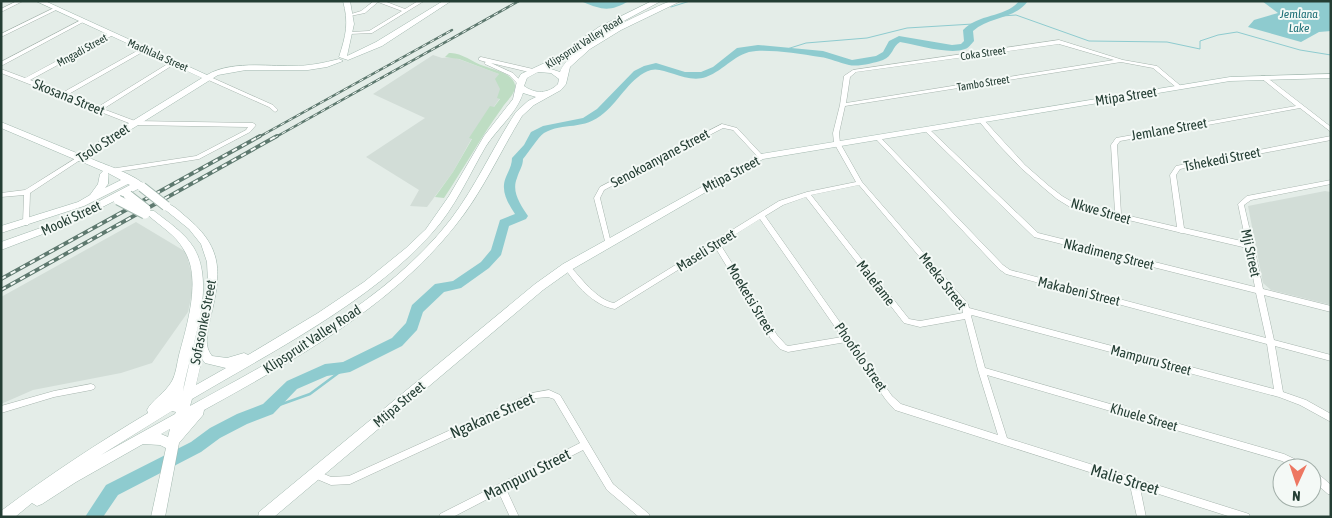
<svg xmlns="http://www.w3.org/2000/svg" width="1332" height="518" font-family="'Asap Condensed',sans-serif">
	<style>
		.built { fill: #d2ddd7 }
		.green { fill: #beddc3 }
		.water { fill: #8ecbcf }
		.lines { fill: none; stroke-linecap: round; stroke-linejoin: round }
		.stream-far1 { stroke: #8ecbcf; stroke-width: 1 }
		.stream { stroke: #8ecbcf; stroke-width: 2.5 }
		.river { fill: #8ecbcf; fill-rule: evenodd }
		.street-casing { stroke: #a7b5ae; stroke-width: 1 }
		.secondary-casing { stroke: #a2b8af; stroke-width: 1 }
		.street { fill: #fff; fill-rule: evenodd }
		.secondary { fill: #fff; fill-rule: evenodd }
		.rail-far1-casing { stroke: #5e796f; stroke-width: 2.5 }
		.rail-casing { stroke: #5e796f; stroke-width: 4 }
		.rail-far1 { stroke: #f4f9f6; stroke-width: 1; stroke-dasharray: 4.5; stroke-linecap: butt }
		.rail { stroke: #f4f9f6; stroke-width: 2; stroke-dasharray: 5.5; stroke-linecap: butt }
		.secondary-bridge-casing { stroke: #a2b8af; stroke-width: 11; stroke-linecap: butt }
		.secondary-bridge { stroke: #fff; stroke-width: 9 }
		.labels { text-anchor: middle; stroke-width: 4; stroke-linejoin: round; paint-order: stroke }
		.far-street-label { font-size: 11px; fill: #243e34; stroke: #f4f9f6 }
		.far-water-label { font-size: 12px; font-style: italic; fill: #207178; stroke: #f4f9f6 }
		.street-label { font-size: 14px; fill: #243e34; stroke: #f4f9f6 }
		.near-street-label { font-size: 16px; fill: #243e34; stroke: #f4f9f6 }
	</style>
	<rect width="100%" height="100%" fill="#e4ede8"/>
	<path class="built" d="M433,55L442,58L453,57L499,74L496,79L500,86V98L472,138L453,172L427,207L410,206L419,190L366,157L425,118L373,94Z
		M1325,191L1331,192V305L1271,290L1263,283L1248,206Z
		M136,222L186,252L194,284L188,312L152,363L121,373L33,390L1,404V297Z"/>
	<path class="green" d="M449,53C461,52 472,62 484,66C494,70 513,73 515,85C516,94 506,101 502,108C481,137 464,168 444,198L435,197L453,172L472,139L469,138L490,106L494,107L500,99L497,98L500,89L495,79L499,74L459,59L445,57Z"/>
	<path class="water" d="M629,1C610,12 602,10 583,2Z
		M1262,1H1331V31L1319,32L1301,42L1248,27L1254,20L1278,13Z"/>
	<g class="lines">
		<path class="stream-far1" d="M671,7L690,1
			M1002,16L1016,15L1089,41L1167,42L1200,49V41L1218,35L1237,32L1300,50L1331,55
			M787,49L806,43L867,38L907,28L973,24"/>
		<path class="stream" d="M268,409L310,394L345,368"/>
		<path class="river" d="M1019,1H1028C1014,20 990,16 973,31L974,41C971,44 969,48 965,49C950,55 917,45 900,42C892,47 893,56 883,60C874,63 858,67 849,65C839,63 830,58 820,57C800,54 776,50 756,51C736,52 725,70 706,77C686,84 664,66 651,70C631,76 620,100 604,113C584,131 563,122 544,133C538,137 529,152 523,159C523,166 519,171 517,178C511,192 521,205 528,216L526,219L509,226L501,255L489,268L461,288L444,292L423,312L417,330L402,346L350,372L327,376L297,389L273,414L247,424L220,438L201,452L118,495L103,517H85L106,485L191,442L210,428L237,414L263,404L287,381L325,364L343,362L392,338L406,323L412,305L435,284L453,281L481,262L491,250L500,220L515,214C508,203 500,191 506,177C509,170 512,165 512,158L524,145L531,132L543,126L583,118L597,109L634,71L644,66L656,63L685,72H701L713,67L737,48L758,45L823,51L852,60L876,56L883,52L889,41L899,36L952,45L961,44L964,41L963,30C979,13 1005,18 1019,1Z"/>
		<g class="street-casing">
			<path id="street" d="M17,1H23L1,12V9Z
				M374,1H384L405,9L418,1H424L372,33L349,34V33L351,32L369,31L402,11L378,2L365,13L350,16L348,15L361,11Z
				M54,8L58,9L1,37V34Z
				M81,20L85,21L1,66V62Z
				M111,32L113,33V35L30,80L62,93L144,47L147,49L146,50L67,95L98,107L174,60L177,62L176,63L103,109L135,121L253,123L256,125L250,132L199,159L110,173L108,172L107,171L108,170L110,169L196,156L246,130L248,127L134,125L1,73V69L25,78Z
				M1059,40L1123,60L1157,66L1182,87L1179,89L1177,88L1153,68L1121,62L845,106L839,133L840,143L862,182L968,304L969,308L1274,389L1267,344L1006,274L999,269L874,137L875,136H879L1003,265L1010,270L1266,338L1256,293L1034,237L923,129L924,128H928L1038,233L1255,287L1247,248L1183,233H1181L1178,232L1120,218L1118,219L1115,217L1070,207L1057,199L1045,189L1021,168L999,145L978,120L981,118L983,119L1025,165L1049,186L1062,196L1074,203L1115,212L1111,145L1116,138L1296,106L1261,78V76H1265L1331,127V132L1300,108L1120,141L1117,145L1121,214L1177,227L1170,175L1176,166L1331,136V140L1180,169L1176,175L1184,228L1246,242L1238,204L1247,196L1331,180V184L1251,200L1244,205L1253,244L1254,246V247L1263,289L1331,306V312L1264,295L1274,340L1331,355V361L1275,346L1283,392L1306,400L1331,414V422L1300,405L1279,397L972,315L971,316L985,368L1284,454L1307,465L1308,468H1295L1282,461L987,375L1007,438L1246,513L1249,514L1250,517H1231L1140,488L1146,517H1137L1130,485L895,410L886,400L846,342L788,352L780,349L771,339L715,247L615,309C594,306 575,284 564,267L565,265H569C581,278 597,300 614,303L779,201L807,192L856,182L834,143L833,133L840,105L844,76L853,70ZM1059,44L1114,60L846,103L850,77L856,72ZM859,185L962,307L963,313L920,321L909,319L811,195ZM806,197L904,323L920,327L965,319L978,370L998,435L901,404L892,396L765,216L783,205ZM760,219L842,337L788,346L786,345L777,335L720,244Z
				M481,57L533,69L536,71L533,73L491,63L513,73L523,83L520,85L518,84L509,75L485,64L484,63L486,62L479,60V58Z
				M206,75L273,105L278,110L275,112L269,107L204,78L203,77Z
				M722,124L737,128L763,156L764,157L763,158H759L733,130L723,128L604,190L600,198L611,243L610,245H606L594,198L600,187Z
				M78,157L81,159L80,160L30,193L29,223L28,225H24L23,223L24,195L1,197V193L25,190Z
				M91,384L94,385L95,387L94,389L91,390L54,397L1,413V406L54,391Z
				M549,390L560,395L613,484L649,514L650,517H639L607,490L583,450L506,489L519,517H510L499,493L453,517H439L440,514L580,443L554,399L548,397L536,398L350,484L331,485L312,477L311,474L312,471L315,470L331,477L349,476L532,393Z
				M1312,470L1315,471L1331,485V495L1328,494L1312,480Z"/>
		</g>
		<g class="secondary-casing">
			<path id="secondary" d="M36,1H45L207,75C229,61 267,66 292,66C309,66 323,63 339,59L343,61L327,67L308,70H246L218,75L87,157C105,165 135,174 147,187L145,189H138L69,224L1,250V242L63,220L130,185L128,184L84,206L1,233V226L78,202L90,195L98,184L100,174L103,171L80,161H75L74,159L1,128V122L79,154L202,78ZM108,173L121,180L105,188L108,184Z
				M343,1H350L354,24L347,56L376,42L443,1H451L382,46L348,60L339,57C346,35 349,23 343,1Z
				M652,1H661L605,31L548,68L560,72C572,43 636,17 663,4L671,1H681L621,30L590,49L570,67L566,84L561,90L534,105L522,116C500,152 482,193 455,226C390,308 294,360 204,410L203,415L179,443L165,517H151L166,448L160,445L143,444L76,482L42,504L37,506L32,503L15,517H1V511C49,475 98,443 148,413L147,410C151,401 166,392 172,381C176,374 177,363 179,355C187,325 202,278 184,250C176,235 160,226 148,215L146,213L148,211H154C168,222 184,232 194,248C217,287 190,350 183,391L208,283L207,262L201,244L189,229L163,208L161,206L163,204C171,202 179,211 185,216C227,250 220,277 209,324C207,336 204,346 212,356L227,358L244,353L248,355L318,313L364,282L406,248L426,229L449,196L484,136L513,99L517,81L521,74L551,60L599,27ZM538,72L551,73L559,79L558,84C548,94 535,94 524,86L527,78ZM523,93L536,97L528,101L516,112C493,147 476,186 451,219C388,301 279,357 190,406L192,399C271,352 371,302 432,233C455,208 469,175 486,146C497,129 517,113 523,93ZM202,359L205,363L226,368L196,385ZM172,411L176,412L175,414L101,455ZM170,429L168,437L161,434Z
				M1331,74V78L1230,81L763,159L571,270L543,290L274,517H258L259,512L535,284L563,264L761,154L1230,77Z"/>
		</g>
		<use href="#street" class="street"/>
		<use href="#secondary" class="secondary"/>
		<g class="rail-far1-casing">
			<path id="rail-far1" d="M257,138L452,30
				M274,138L519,1"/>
		</g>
		<g class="rail-casing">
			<path id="rail" d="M1,279L260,136
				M1,290L277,136"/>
		</g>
		<use href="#rail-far1" class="rail-far1"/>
		<use href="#rail" class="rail"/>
		<g class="secondary-bridge-casing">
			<path id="secondary-bridge" d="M142,187L166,206
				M128,195L146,209
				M118,200L145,214"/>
		</g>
		<use href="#secondary-bridge" class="secondary-bridge"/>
	</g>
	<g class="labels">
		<g class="far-street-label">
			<text transform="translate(584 42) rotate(-32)" y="4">Klipspruit Valley Road</text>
			<text transform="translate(82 50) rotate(-29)" y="4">Mngadi Street</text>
			<text transform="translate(983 53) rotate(-8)" y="4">Coka Street</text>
			<text transform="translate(158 55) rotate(24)" y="4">Madhlala Street</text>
			<text transform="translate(983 83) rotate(-9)" y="4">Tambo Street</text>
		</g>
		<g class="far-water-label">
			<text x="1299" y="18">Jemlana<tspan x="1299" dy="14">Lake</tspan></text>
		</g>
		<g class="street-label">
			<text transform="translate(1126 96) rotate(-9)" y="5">Mtipa Street</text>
			<text transform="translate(69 97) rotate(22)" y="5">Skosana Street</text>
			<text transform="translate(1169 129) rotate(-10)" y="5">Jemlane Street</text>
			<text transform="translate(103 143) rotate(-33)" y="5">Tsolo Street</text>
			<text transform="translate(660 158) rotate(-28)" y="5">Senokoanyane Street</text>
			<text transform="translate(1222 159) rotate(-11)" y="5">Tshekedi Street</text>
			<text transform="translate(731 174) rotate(-28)" y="5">Mtipa Street</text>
			<text transform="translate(1101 211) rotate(16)" y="5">Nkwe Street</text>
			<text transform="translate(71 218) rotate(-25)" y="5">Mooki Street</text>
			<text transform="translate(706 250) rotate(-32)" y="5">Maseli Street</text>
			<text transform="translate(1251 253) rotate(78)" y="5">Mji Street</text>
			<text transform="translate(1109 254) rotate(14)" y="5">Nkadimeng Street</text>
			<text transform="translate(943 281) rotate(52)" y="5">Meeka Street</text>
			<text transform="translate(876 283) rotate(52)" y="5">Malefame</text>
			<text transform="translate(1079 291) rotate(14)" y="5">Makabeni Street</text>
			<text transform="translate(751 299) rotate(59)" y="5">Moeketsi Street</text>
			<text transform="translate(203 322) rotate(-79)" y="5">Sofasonke Street</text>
			<text transform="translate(312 339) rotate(-33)" y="5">Klipspruit Valley Road</text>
			<text transform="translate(861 357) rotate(55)" y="5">Phoofolo Street</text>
			<text transform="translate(1151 360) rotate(15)" y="5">Mampuru Street</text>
			<text transform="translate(399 404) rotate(-40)" y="5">Mtipa Street</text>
			<text transform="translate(1144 417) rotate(16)" y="5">Khuele Street</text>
		</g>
		<g class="near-street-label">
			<text transform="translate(492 415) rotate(-24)" y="6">Ngakane Street</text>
			<text transform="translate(527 474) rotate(-27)" y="6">Mampuru Street</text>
			<text transform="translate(1125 479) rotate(17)" y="6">Malie Street</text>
		</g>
	</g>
	<rect width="1332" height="518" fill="none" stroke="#243e34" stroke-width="5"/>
	<g transform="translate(1297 483) rotate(183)"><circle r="24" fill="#f4f9f6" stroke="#a1aea8"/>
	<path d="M0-4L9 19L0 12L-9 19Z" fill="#ed7762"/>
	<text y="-8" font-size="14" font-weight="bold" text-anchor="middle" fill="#243e34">N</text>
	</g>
</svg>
